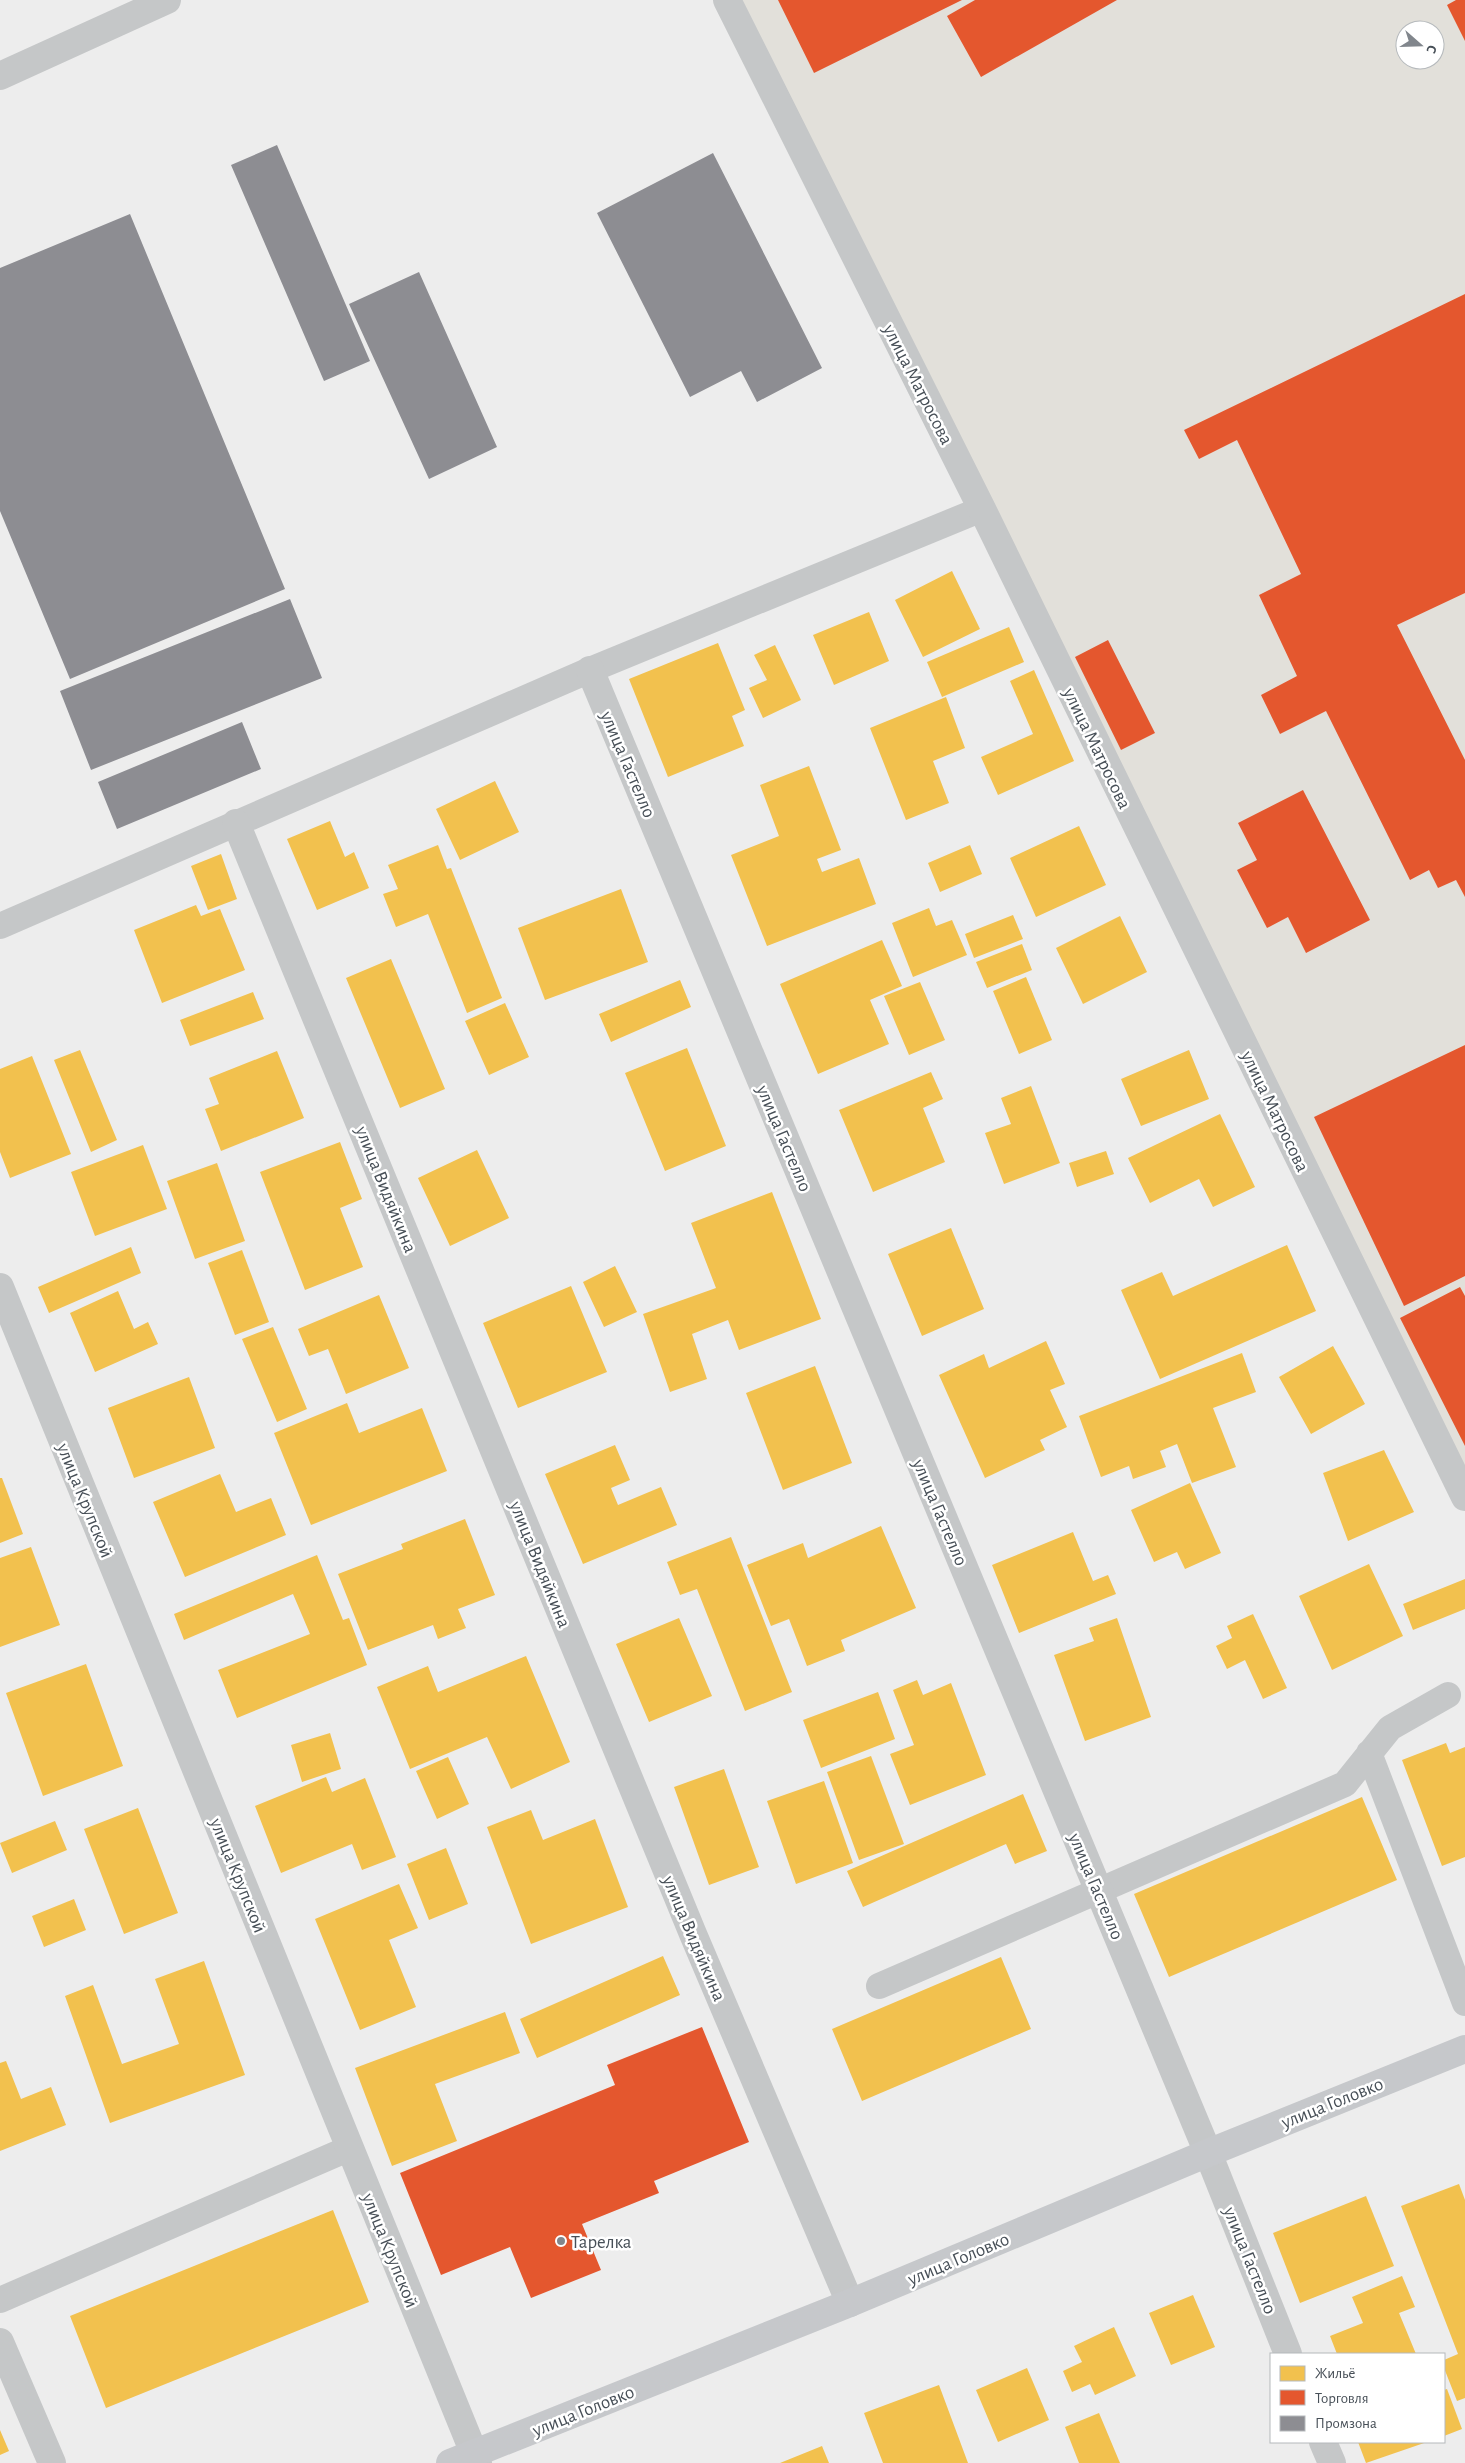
<svg xmlns="http://www.w3.org/2000/svg" width="1465" height="2463" font-family="'Alegreya Sans',sans-serif">
	<style>
		.commercial { fill: #e2e0da; fill-rule: evenodd }
		.homes { fill: #f2c14e }
		.shops { fill: #e4572e }
		.industry { fill: #8d8d92 }
		.lines { fill: none; stroke-linecap: round; stroke-linejoin: round }
		.lane { stroke: #c5c7c8; stroke-width: 26 }
		.street { stroke: #c5c7c8; stroke-width: 28 }
		.secondary { stroke: #c6c8cb; stroke-width: 28 }
		.poi-dot { fill: #81868c; stroke: #fff; stroke-width: 2 }
		.labels { text-anchor: middle; stroke-width: 5; stroke-linejoin: round; paint-order: stroke }
		.street-label { font-size: 19px; fill: #474f57; stroke: #fff }
		.poi-label { font-size: 19px; fill: #474f57; stroke: #fff; text-anchor: start }
	</style>
	<rect width="100%" height="100%" fill="#ededed"/>
	<path class="commercial" d="M734,0H1465V1474ZM1405,30H1435V60H1405Z"/>
	<path class="homes" d="M952,571L980,629L923,657L895,600Z
		M869,612L889,661L834,685L813,635Z
		M1009,627L1024,662L942,697L927,662Z
		M718,643L745,710L732,716L744,746L668,777L629,679Z
		M775,645L801,700L763,718L749,688L767,680L754,655Z
		M1034,670L1074,761L998,795L981,757L1033,734L1010,681Z
		M946,697L965,748L933,761L949,803L906,820L870,728Z
		M809,766L841,850L817,859L822,872L859,858L876,904L767,946L731,855L779,836L760,785Z
		M495,781L519,832L460,860L436,809Z
		M330,821L345,857L354,852L369,888L317,910L287,839Z
		M1079,826L1106,885L1036,917L1010,858Z
		M438,845L447,869L451,868L502,998L467,1013L428,914L396,927L383,894L398,889L388,865Z
		M970,845L982,874L940,892L928,863Z
		M221,854L237,899L208,910L191,866Z
		M621,889L648,962L545,1000L518,928Z
		M196,905L201,916L220,909L245,970L162,1003L134,930Z
		M929,908L936,926L952,920L967,955L913,977L892,923Z
		M1013,915L1023,939L974,958L965,934Z
		M1120,916L1147,972L1083,1004L1056,948Z
		M882,940L902,986L870,1000L889,1044L818,1074L780,984Z
		M1022,944L1032,970L987,988L976,962Z
		M391,959L445,1089L400,1108L346,978Z
		M1026,977L1052,1040L1019,1054L993,991Z
		M680,980L691,1007L611,1042L599,1014Z
		M920,982L945,1040L909,1055L884,996Z
		M253,992L264,1019L190,1046L180,1020Z
		M505,1003L529,1057L489,1075L465,1021Z
		M687,1048L726,1146L665,1171L625,1073Z
		M80,1050L117,1140L91,1152L54,1060Z
		M1189,1050L1209,1099L1141,1126L1121,1079Z
		M277,1051L304,1118L221,1151L205,1109L219,1104L209,1078Z
		M32,1056L71,1154L10,1178L0,1152V1069Z
		M931,1072L943,1099L923,1108L945,1162L873,1192L839,1110Z
		M1031,1086L1060,1163L1004,1184L985,1133L1011,1124L1001,1098Z
		M1220,1114L1255,1187L1213,1207L1199,1179L1150,1203L1128,1158Z
		M340,1142L362,1199L340,1208L363,1267L305,1290L260,1172Z
		M143,1145L167,1209L95,1236L71,1172Z
		M477,1150L509,1218L450,1246L418,1178Z
		M1106,1151L1114,1174L1077,1187L1069,1163Z
		M217,1163L245,1241L195,1259L167,1181Z
		M772,1192L821,1319L739,1350L728,1320L692,1334L707,1379L670,1392L643,1314L716,1288L691,1223Z
		M951,1228L984,1309L922,1336L888,1254Z
		M1287,1245L1316,1311L1160,1379L1121,1290L1162,1272L1173,1296Z
		M131,1247L141,1273L49,1313L38,1287Z
		M242,1250L269,1322L235,1335L208,1263Z
		M615,1266L637,1312L604,1327L583,1282Z
		M571,1286L607,1372L518,1408L483,1323Z
		M118,1291L134,1329L148,1322L158,1344L95,1372L70,1313Z
		M379,1295L409,1368L346,1394L328,1349L309,1356L298,1329Z
		M273,1327L307,1409L277,1422L242,1339Z
		M1046,1341L1065,1384L1050,1390L1067,1427L1040,1440L1045,1450L985,1478L939,1375L984,1354L989,1368Z
		M1333,1346L1365,1404L1311,1434L1279,1377Z
		M1242,1353L1256,1392L1213,1408L1236,1467L1192,1483L1177,1444L1160,1451L1166,1467L1133,1479L1129,1466L1101,1477L1079,1416Z
		M815,1366L852,1463L783,1490L746,1393Z
		M189,1377L215,1448L134,1478L108,1408Z
		M347,1403L359,1433L422,1408L447,1471L311,1525L274,1433Z
		M615,1445L630,1480L611,1488L618,1505L661,1487L677,1525L583,1564L545,1474Z
		M1384,1450L1414,1512L1348,1541L1323,1473Z
		M220,1474L236,1512L271,1498L286,1535L185,1577L153,1502Z
		M0,1478H2L23,1534L0,1543Z
		M1190,1483L1221,1553L1185,1569L1177,1552L1154,1562L1131,1510Z
		M465,1519L495,1595L458,1609L466,1628L438,1639L433,1625L368,1650L338,1574L403,1549L401,1544Z
		M881,1526L916,1608L841,1640L845,1651L807,1666L789,1619L771,1626L747,1565L803,1543L808,1558Z
		M1073,1532L1093,1581L1108,1575L1116,1594L1019,1633L992,1565Z
		M731,1537L792,1692L745,1711L697,1589L680,1595L667,1562Z
		M31,1547L60,1625L0,1647V1558Z
		M317,1555L343,1620L349,1618L367,1665L237,1718L218,1670L310,1634L293,1594L184,1640L174,1614Z
		M1369,1564L1403,1636L1332,1670L1299,1596Z
		M1465,1579V1609L1413,1630L1403,1604Z
		M1253,1614L1287,1688L1263,1699L1245,1660L1227,1669L1216,1646L1232,1638L1227,1626Z
		M679,1618L712,1696L649,1722L616,1644Z
		M1117,1618L1151,1717L1085,1741L1054,1655L1094,1641L1089,1628Z
		M526,1656L570,1762L511,1789L487,1737L410,1769L377,1687L428,1666L438,1692Z
		M86,1664L123,1766L43,1796L6,1693Z
		M917,1680L923,1695L951,1683L986,1775L910,1805L890,1754L914,1745L893,1690Z
		M878,1692L895,1739L821,1768L803,1720Z
		M330,1733L341,1769L302,1782L291,1745Z
		M1446,1743L1450,1753L1465,1747V1857L1442,1866L1402,1760Z
		M871,1756L904,1844L859,1860L827,1772Z
		M448,1757L469,1804L437,1819L416,1771Z
		M724,1769L759,1867L709,1885L674,1787Z
		M326,1777L332,1792L365,1778L396,1857L362,1870L352,1844L281,1873L255,1806Z
		M824,1781L853,1863L796,1884L767,1801Z
		M1023,1794L1047,1851L1015,1864L1006,1844L863,1907L847,1871Z
		M1362,1797L1397,1880L1169,1977L1134,1894Z
		M138,1808L178,1913L124,1934L84,1829Z
		M531,1810L543,1840L595,1819L628,1907L531,1944L487,1827Z
		M55,1821L67,1850L12,1873L0,1843Z
		M446,1848L468,1904L429,1920L407,1864Z
		M399,1884L418,1928L389,1940L416,2007L360,2030L315,1919Z
		M74,1899L86,1930L44,1947L32,1916Z
		M663,1956L680,1995L537,2058L520,2019Z
		M1001,1957L1031,2029L862,2101L832,2029Z
		M204,1961L245,2075L110,2123L65,1996L93,1985L122,2064L179,2044L155,1979Z
		M505,2012L520,2053L435,2084L457,2141L392,2166L355,2068Z
		M6,2061L21,2099L51,2087L66,2125L0,2151V2063Z
		M1459,2184L1465,2200V2398L1457,2401L1444,2368V2360L1458,2354L1401,2206Z
		M1366,2196L1394,2266L1300,2303L1273,2233Z
		M333,2210L369,2302L106,2408L70,2316Z
		M1402,2276L1415,2307L1399,2313L1416,2354H1337L1330,2336L1363,2323L1352,2297Z
		M1193,2295L1215,2347L1171,2365L1149,2313Z
		M1114,2327L1136,2376L1095,2395L1090,2384L1072,2392L1063,2371L1082,2362L1074,2346Z
		M1027,2368L1049,2420L998,2442L976,2390Z
		M939,2385L968,2463H883L864,2413Z
		M1447,2389L1462,2429L1444,2436V2390Z
		M1099,2413L1120,2463H1079L1065,2427Z
		M0,2430L9,2451L0,2455Z
		M1358,2442H1427L1366,2463Z
		M822,2446L829,2463H780Z"/>
	<path class="shops" d="M778,0H962L814,73Z
		M975,0H1117L981,77L947,16Z
		M1456,0H1465V41L1447,5Z
		M1465,294V593L1397,625L1465,760V897L1456,880L1438,888L1429,870L1410,880L1326,711L1280,734L1261,695L1297,676L1259,595L1301,574L1237,440L1199,459L1184,430Z
		M1108,640L1155,733L1121,750L1075,657Z
		M1303,790L1370,920L1306,953L1288,917L1267,928L1237,870L1257,860L1238,823Z
		M1465,1045V1276L1404,1306L1314,1117Z
		M1460,1287L1465,1296V1446L1400,1318Z
		M702,2027L749,2142L654,2181L659,2193L582,2224L601,2270L531,2298L510,2247L441,2275L400,2173L615,2085L607,2065Z"/>
	<path class="industry" d="M277,145L370,361L324,381L231,165Z
		M713,153L822,368L757,402L741,371L690,397L597,213Z
		M130,214L285,589L70,679L0,511V268Z
		M419,272L497,447L429,479L349,304Z
		M290,599L322,678L91,770L60,691Z
		M242,722L261,769L117,829L98,782Z"/>
	<g class="lines">
		<path class="lane" d="M0,926L590,670L982,509
			M1369,1753L1465,2003
			M879,1986L1345,1784L1390,1728L1448,1695
			M0,2300L350,2148"/>
		<path class="street" d="M727,0L982,509L1465,1497
			M0,76L167,0
			M590,670L1208,2153L1288,2354
			M236,823L693,1934L850,2303
			M0,1287L478,2463
			M0,2342L52,2463
			M1323,2442L1332,2463"/>
		<path class="secondary" d="M450,2463L850,2303L1208,2153L1465,2049"/>
	</g>
	<circle class="poi-dot" cx="561" cy="2241" r="5"/>
	<g class="labels">
		<g class="street-label">
			<text transform="translate(919 384) rotate(63)" y="7">улица Матросова</text>
			<text transform="translate(1098 748) rotate(64)" y="7">улица Матросова</text>
			<text transform="translate(629 764) rotate(67)" y="7">улица Гастелло</text>
			<text transform="translate(1276 1111) rotate(64)" y="7">улица Матросова</text>
			<text transform="translate(785 1138) rotate(67)" y="7">улица Гастелло</text>
			<text transform="translate(387 1189) rotate(68)" y="7">улица Видяйкина</text>
			<text transform="translate(86 1500) rotate(68)" y="7">улица Крупской</text>
			<text transform="translate(941 1512) rotate(67)" y="7">улица Гастелло</text>
			<text transform="translate(541 1564) rotate(68)" y="7">улица Видяйкина</text>
			<text transform="translate(239 1875) rotate(68)" y="7">улица Крупской</text>
			<text transform="translate(1097 1886) rotate(67)" y="7">улица Гастелло</text>
			<text transform="translate(695 1938) rotate(67)" y="7">улица Видяйкина</text>
			<text transform="translate(1332 2102) rotate(-22)" y="7">улица Головко</text>
			<text transform="translate(391 2250) rotate(68)" y="7">улица Крупской</text>
			<text transform="translate(958 2258) rotate(-23)" y="7">улица Головко</text>
			<text transform="translate(1251 2260) rotate(68)" y="7">улица Гастелло</text>
			<text transform="translate(583 2410) rotate(-22)" y="7">улица Головко</text>
		</g>
		<g class="poi-label">
			<text x="571" y="2248">Тарелка</text>
		</g>
	</g>
	<rect x="1270" y="2353" width="175" height="90" fill="#ffffff" stroke="#b5b9bc"/>
	<rect x="1280" y="2366" width="25" height="15" fill="#f2c14e" stroke="#b5b9bc"/>
	<text x="1315" y="2378" font-size="15" fill="#474f57">Жильё</text>
	<rect x="1280" y="2390" width="25" height="15" fill="#e4572e" stroke="#b5b9bc"/>
	<text x="1315" y="2403" font-size="15" fill="#474f57">Торговля</text>
	<rect x="1280" y="2416" width="25" height="15" fill="#8d8d92" stroke="#b5b9bc"/>
	<text x="1315" y="2428" font-size="15" fill="#474f57">Промзона</text>
	<g transform="translate(1420 45) rotate(110)"><circle r="24" fill="#ffffff" stroke="#b5b9bc"/>
	<path d="M0-4L9 19L0 12L-9 19Z" fill="#81868c"/>
	<text y="-8" font-size="14" font-weight="bold" text-anchor="middle" fill="#474f57">С</text>
	</g>
</svg>
